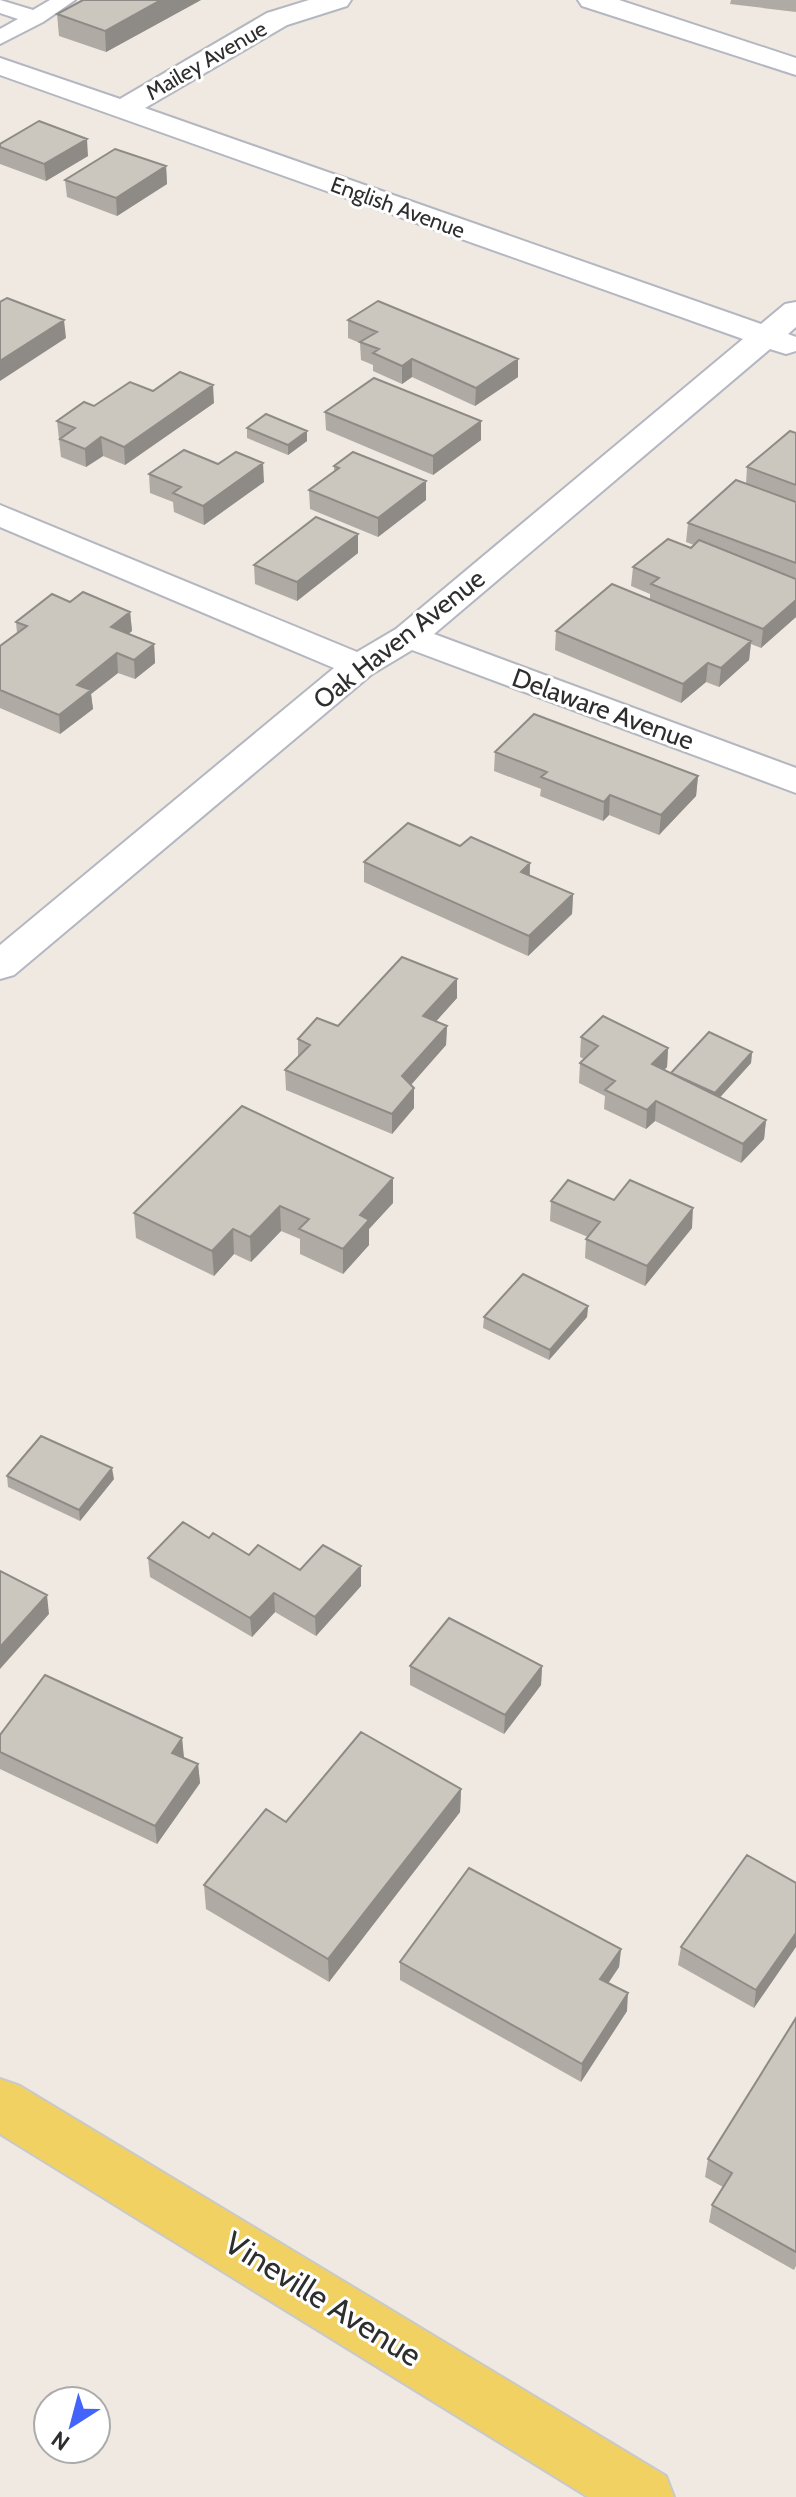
<svg xmlns="http://www.w3.org/2000/svg" width="796" height="2497" font-family="Cabin,sans-serif">
	<style>
		.lines { fill: none; stroke-linecap: round; stroke-linejoin: round }
		.lane-casing { stroke: #b4b7c1; stroke-width: 4 }
		.street-casing { stroke: #b4b7c1; stroke-width: 4 }
		.primary-casing { stroke: #c9c9c9; stroke-width: 4 }
		.lane { fill: #fff; fill-rule: evenodd }
		.street { fill: #fff; fill-rule: evenodd }
		.primary { fill: #f2d163; fill-rule: evenodd }
		.wall { fill: #afaba4 }
		.shaded-wall { fill: #8e8b86 }
		.building { fill: #cbc7bf; stroke: #8e8b86; stroke-width: 2 }
		.labels { text-anchor: middle; stroke-width: 6; stroke-linejoin: round; paint-order: stroke }
		.far-street-label { font-size: 22px; fill: #2e2e2e; stroke: #fff }
		.street-label { font-size: 26px; fill: #2e2e2e; stroke: #fff }
		.near-street-label { font-size: 32px; fill: #2e2e2e; stroke: #fff }
	</style>
	<rect width="100%" height="100%" fill="#efe9e1"/>
	<g class="lines">
		<g class="lane-casing">
			<path id="lane" d="M0,0L33,10L50,0H75L43,22L0,44V29L18,19L0,13Z"/>
		</g>
		<g class="street-casing">
			<path id="street" d="M309,0H351L347,6L287,25L145,108L761,324L785,304L796,302V327L788,334L796,337V351L786,354L770,349L434,634L796,768V793L412,650L372,674L14,975L0,979V945L334,668L0,527V505L357,652L396,629L743,339L0,75V58L120,99L267,13Z
				M578,0H619L796,58V75L582,6Z"/>
		</g>
		<g class="primary-casing">
			<path id="primary" d="M0,2079L20,2086L666,2476L674,2497H588L0,2134Z"/>
		</g>
		<use href="#lane" class="lane"/>
		<use href="#street" class="street"/>
		<use href="#primary" class="primary"/>
	</g>
	<path class="wall" d="M201,0L106,52L59,36L57,14Z
		M731,0H796V12L730,4Z
		M0,144L88,156L46,181L0,164Z
		M166,166L167,184L117,216L67,197L65,180Z
		M348,320L518,359V377L475,406L412,377L402,384L373,371V365L361,360L360,343L348,338Z
		M153,391L214,403L125,465L103,456L86,467L61,457L57,421Z
		M325,412L481,440L433,475L326,430Z
		M247,428L307,441L288,455L247,438Z
		M796,433V617L761,648L751,644L749,660L719,687L706,682L681,703L555,650L556,631L650,600V594L631,586L633,567L691,548L694,545L686,542L688,523L746,484L747,467Z
		M218,464L264,482L204,525L174,512L173,502L150,493L149,474Z
		M334,466L426,481V500L378,537L310,509L309,490L334,472Z
		M358,553L297,601L255,584L254,565Z
		M70,602L130,612L132,631L128,634L154,644L155,663L135,679L118,673L91,694L93,709L60,734L0,708V646L17,633L16,622Z
		M495,752L698,776L696,796L659,835L609,815L603,821L540,796L541,789L494,771Z
		M460,846L530,863V875L573,894L572,914L528,956L364,882V862Z
		M457,998L436,1021L447,1026L446,1045L411,1085L414,1088V1108L392,1134L286,1090L285,1070L298,1057V1039L338,1026Z
		M581,1037L668,1048L667,1067L664,1070L671,1073L752,1052L751,1063L720,1097L766,1120L764,1139L741,1163L655,1121L646,1129L604,1109L605,1096L579,1083L580,1063L584,1059L580,1057Z
		M393,1178V1203L369,1229V1245L343,1274L300,1254V1239L281,1231L251,1262L234,1254L214,1276L136,1238L134,1213Z
		M614,1200L692,1228L645,1286L585,1258L586,1239L588,1237L550,1221L551,1201Z
		M588,1306L587,1317L549,1360L483,1328L484,1317Z
		M7,1476L114,1479L80,1521L8,1487Z
		M209,1538L249,1555L361,1586L316,1636L275,1612L252,1637L150,1577L148,1558Z
		M410,1666H542L541,1685L504,1734L410,1685Z
		M0,1735L182,1738L183,1758L198,1764L200,1783L157,1844L0,1769Z
		M461,1789L460,1812L329,1982L206,1909L204,1885Z
		M796,1883L754,2008L678,1965L681,1947Z
		M621,1949L619,1967L608,1983L627,2011L581,2082L400,1980V1962Z
		M796,2018V2266L794,2270L709,2222L712,2205L723,2187L705,2177L708,2159Z"/>
	<path class="shaded-wall" d="M161,0H201L106,52L105,31Z
		M87,139L88,156L46,181L44,164Z
		M166,166L167,184L117,216L116,198Z
		M64,320L66,338L0,381V361Z
		M412,359V377L402,384V366Z
		M518,359V377L475,406L476,388Z
		M213,385L214,403L125,465L124,447Z
		M481,421V440L433,475V456Z
		M307,431V441L288,455V445Z
		M101,437L103,456L86,467L85,449Z
		M263,463L264,482L204,525L203,506Z
		M426,481V500L378,537V518Z
		M358,534V553L297,601V582Z
		M796,600V617L761,648L763,629Z
		M130,612L132,631L113,646L111,627Z
		M751,641L749,660L719,687L721,668Z
		M154,644L155,663L135,679L134,660Z
		M117,653L118,673L91,694L93,709L60,734L59,715L77,685Z
		M708,663L706,682L681,703L683,684Z
		M698,776L696,796L659,835L661,815Z
		M610,795L609,815L603,821L604,802Z
		M530,863L529,883L521,872Z
		M573,894L572,914L528,956L529,936Z
		M457,979V998L423,1036V1016Z
		M447,1026L446,1045L402,1095V1076Z
		M668,1048L667,1067L650,1083L652,1064Z
		M752,1052L751,1063L714,1104L715,1093Z
		M414,1088V1108L392,1134V1114Z
		M656,1101L655,1121L646,1129L647,1110Z
		M766,1120L764,1139L741,1163L743,1144Z
		M393,1178V1203L369,1229V1245L343,1274V1249L360,1215Z
		M280,1206L281,1231L251,1262L250,1237Z
		M693,1208L692,1228L645,1286L647,1266Z
		M233,1229L234,1254L214,1276L212,1251Z
		M588,1306L587,1317L549,1360L550,1350Z
		M112,1468L114,1479L80,1521L79,1510Z
		M361,1566V1586L316,1636L315,1617Z
		M274,1593L275,1612L252,1637L250,1618Z
		M47,1595L49,1614L0,1669V1647Z
		M542,1666L541,1685L504,1734L505,1715Z
		M182,1738L184,1757L173,1771L172,1753Z
		M198,1764L200,1783L157,1844L155,1826Z
		M461,1789L460,1812L329,1982L328,1959Z
		M796,1933V1947L754,2008L756,1990Z
		M621,1949L619,1967L599,1997L600,1979Z
		M628,1993L627,2011L581,2082L582,2064Z"/>
	<path class="building" d="M83,0H161L105,31L57,14Z
		M39,121L87,139L44,164L0,147V144Z
		M115,149L166,166L116,198L65,180Z
		M7,298L64,320L0,361V302Z
		M378,301L518,359L476,388L412,359L402,366L373,353L379,349L360,342L377,332L348,320Z
		M180,372L213,385L124,447L101,437L85,449L60,439L75,428L57,421L84,402L94,406L130,382L153,391Z
		M374,378L481,421L433,456L325,412Z
		M266,414L307,431L288,445L247,428Z
		M790,431L796,433V485L747,467Z
		M184,450L218,464L236,452L263,463L203,506L173,493L181,487L149,474Z
		M353,452L426,481L378,518L309,490L339,468L334,466Z
		M736,480L796,502V563L688,523Z
		M316,517L358,534L297,582L254,565Z
		M668,539L691,548L699,540L796,579V600L763,629L651,584L659,578L633,567Z
		M612,584L751,641L721,668L708,663L683,684L556,631Z
		M83,592L130,612L111,627L154,644L134,660L117,653L77,685L91,690L59,715L0,690V646L27,626L16,622L52,594L70,602Z
		M534,714L698,776L661,815L610,795L604,802L541,777L547,772L495,752Z
		M408,823L460,846L471,837L530,863L521,872L573,894L529,936L364,862Z
		M402,957L457,979L423,1016L447,1026L402,1076L414,1088L392,1114L285,1070L310,1045L298,1039L317,1018L338,1026Z
		M603,1016L668,1048L652,1064L766,1120L743,1144L656,1101L647,1110L605,1090L615,1081L580,1063L598,1046L581,1037Z
		M709,1032L752,1052L715,1093L671,1073Z
		M242,1106L393,1178L360,1215L369,1220L343,1249L299,1229L309,1219L280,1206L250,1237L233,1229L212,1251L134,1213Z
		M568,1180L614,1200L630,1180L693,1208L647,1266L586,1239L600,1222L551,1201Z
		M523,1274L588,1306L550,1350L484,1317Z
		M41,1436L112,1468L79,1510L7,1476Z
		M183,1522L209,1538L213,1533L249,1555L258,1545L300,1570L323,1545L361,1566L315,1617L274,1593L250,1618L148,1558Z
		M0,1571L47,1595L0,1647Z
		M449,1618L542,1666L505,1715L410,1666Z
		M45,1675L182,1738L172,1753L198,1764L155,1826L0,1752V1735Z
		M361,1732L461,1789L328,1959L204,1885L266,1809L286,1822Z
		M747,1855L796,1883V1933L756,1990L681,1947Z
		M469,1868L621,1949L600,1979L628,1993L582,2064L400,1962Z
		M796,2018V2252L712,2205L732,2173L708,2159Z"/>
	<g class="labels">
		<g class="far-street-label">
			<text transform="translate(206 60) rotate(-30)" y="8">Mailey Avenue</text>
			<text transform="translate(398 207) rotate(20)" y="8">English Avenue</text>
		</g>
		<g class="street-label">
			<text transform="translate(399 639) rotate(-38)" y="9">Oak Haven Avenue</text>
			<text transform="translate(603 709) rotate(20)" y="9">Delaware Avenue</text>
		</g>
		<g class="near-street-label">
			<text transform="translate(323 2299) rotate(32)" y="11">Vineville Avenue</text>
		</g>
	</g>
	<g transform="translate(72 2425) rotate(216)"><circle r="38" fill="#ffffff" stroke="#ababab" stroke-width="2"/>
	<path d="M0-6L14 30L0 20L-14 30Z" fill="#4264fb"/>
	<text y="-12" font-size="22" font-weight="bold" text-anchor="middle" fill="#2e2e2e">N</text>
	</g>
</svg>
